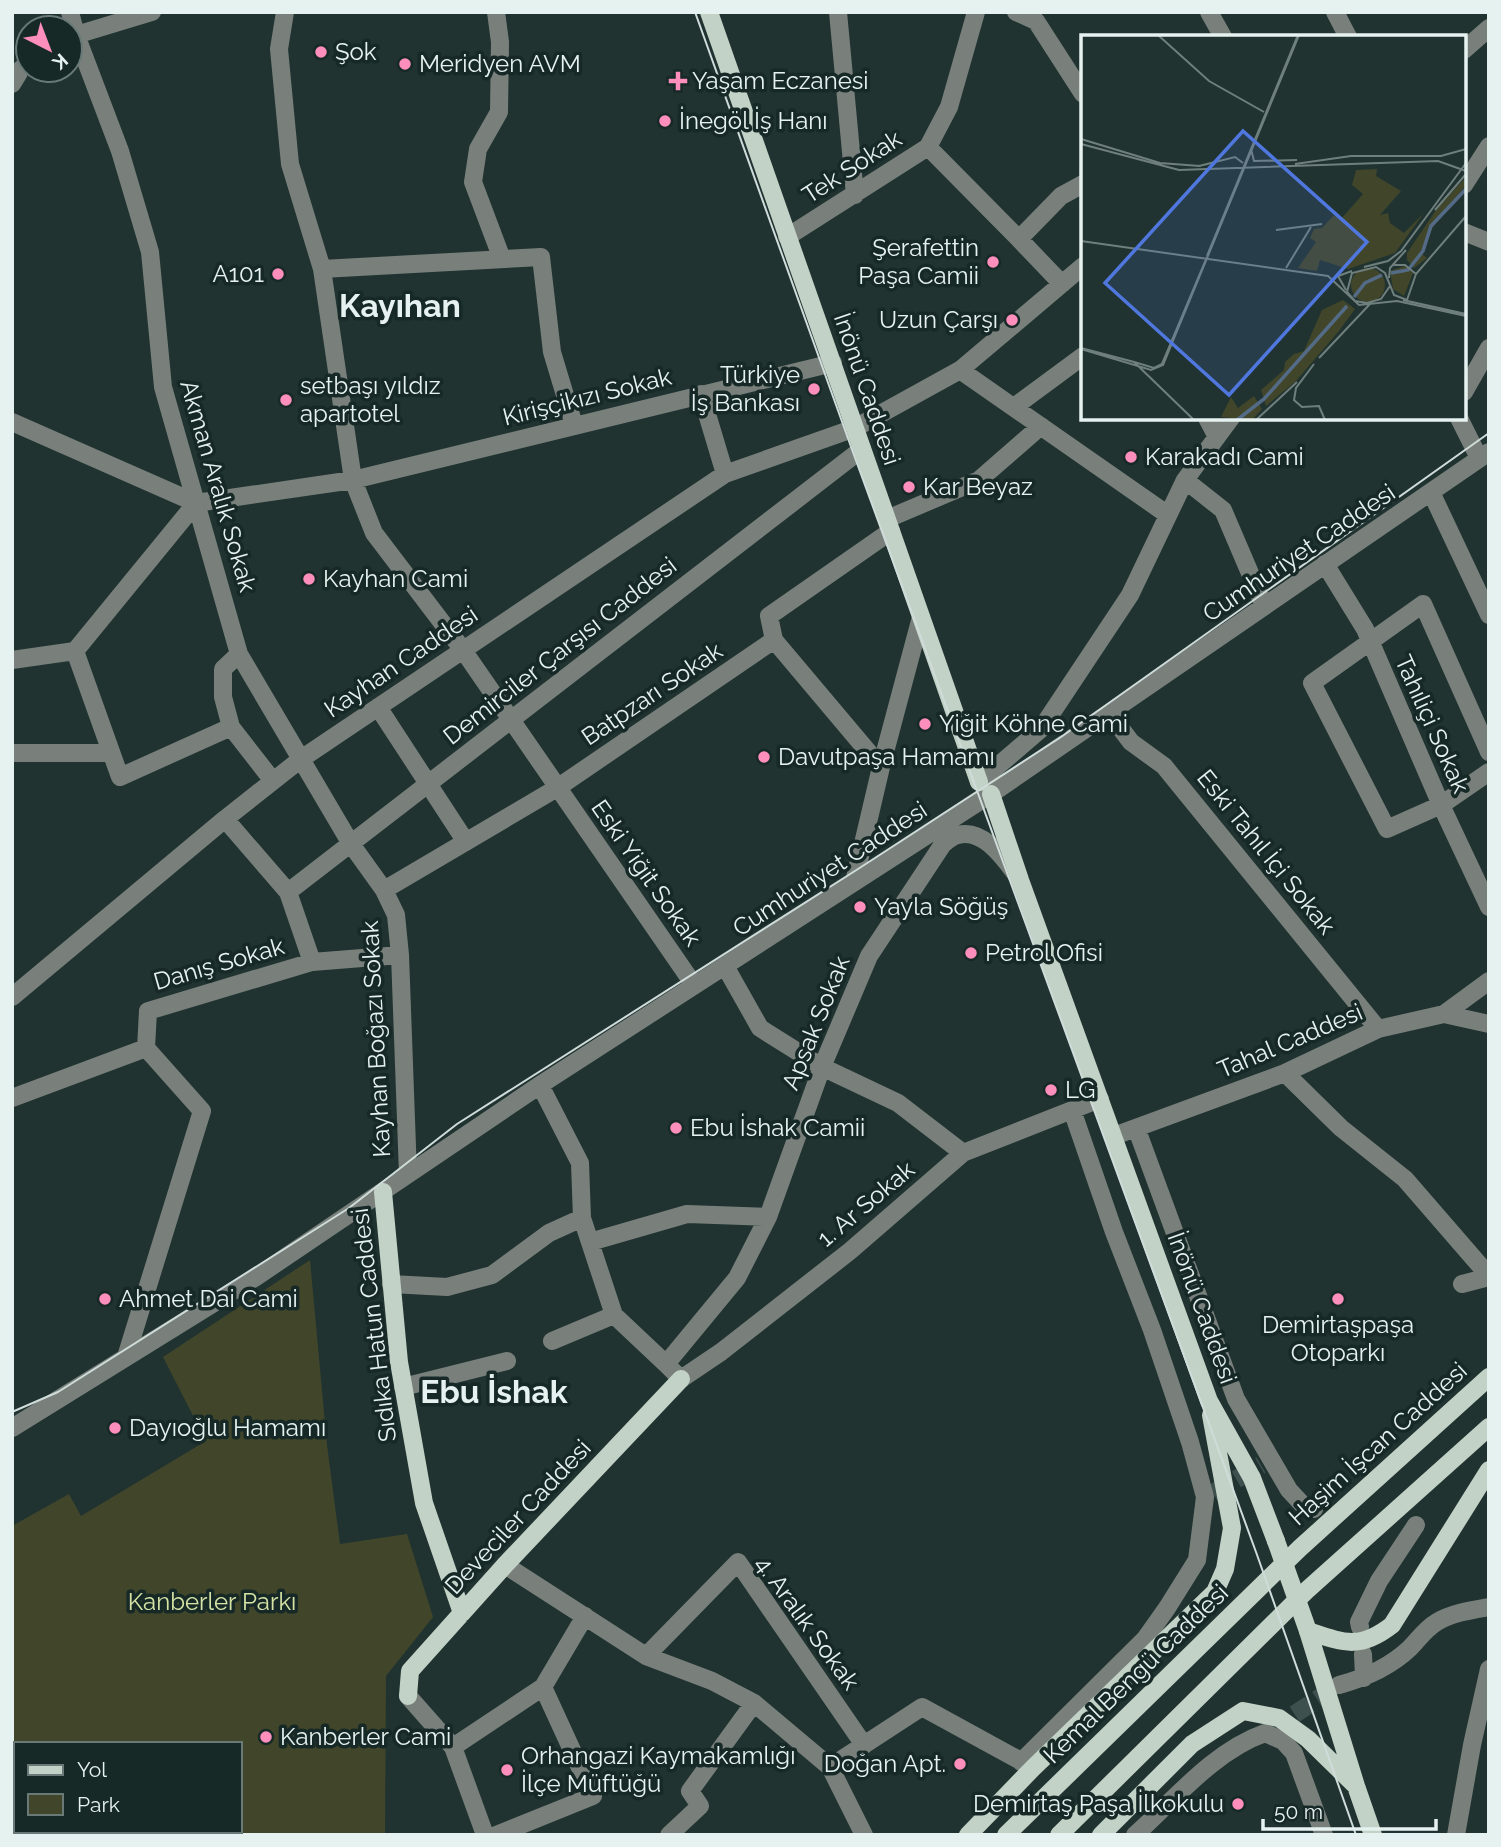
<svg xmlns="http://www.w3.org/2000/svg" width="1501" height="1847" font-family="Raleway,sans-serif">
	<style>
		.green { fill: #41462a; fill-rule: evenodd }
		.water { fill: #546b87 }
		.lines { fill: none; stroke-linecap: round; stroke-linejoin: round }
		.minor-tunnel { stroke: #3e504e; stroke-width: 18; stroke-dasharray: 18 9; stroke-linecap: butt }
		.minor { stroke: #79807b; stroke-width: 18 }
		.major { stroke: #c3d2c6; stroke-width: 18 }
		.tram { stroke: #cfdcda; stroke-width: 2 }
		.major-bridge { stroke: #c3d2c6; stroke-width: 18 }
		.poi-dot { fill: #fe8ebc; stroke: #162927; stroke-width: 2.5 }
		.labels { text-anchor: middle; stroke-width: 7; stroke-linejoin: round; paint-order: stroke }
		.poi-label { font-size: 24px; fill: #e6f2f0; stroke: #162927; text-anchor: start }
		.street-label { font-size: 24px; fill: #e6f2f0; stroke: #162927 }
		.park-label { font-size: 24px; fill: #d6e3a5; stroke: #162927 }
		.district-label { font-size: 32px; font-weight: bold; fill: #e6f2f0; stroke: #162927 }
		.inset-river { fill: none; stroke: #546b87; stroke-width: 3.5 }
		.inset-road { fill: none; stroke: #6f7f7d; stroke-width: 2 }
		.view { fill: #4f77de; fill-opacity: 0.15; stroke: #4f77de; stroke-width: 3.5 }
		.inset-edge { fill: none; stroke: #e6f2f0; stroke-width: 3.5 }
	</style>
	<rect width="100%" height="100%" fill="#203331"/>
	<path class="green" d="M310,1260L327,1445L340,1544L407,1534L433,1617L386,1676L385,1835H12V1526L69,1494L81,1516L206,1441L163,1357ZM16,1744H240V1831H16Z"/>
	<path class="water" d="M97,1831H156V1835H97Z"/>
	<g class="lines">
		<path class="minor-tunnel" d="M1213,1493L1261,1465
			M1272,1729L1339,1685"/>
		<path class="minor" d="M70,12L76,35L120,151L150,252L163,387L239,654L351,844L384,890L396,915L400,955L408,1174
			M285,12L279,49L290,164L322,269L353,480L374,533L463,650L694,985
			M496,12L500,42L499,112L478,149L473,182L502,259
			M838,12L855,195
			M1016,12L1036,21L1083,94
			M1209,12L1223,37
			M1335,12L1348,37
			M70,38L76,35L152,12
			M1464,50L1489,28
			M12,84L21,69L28,64
			M928,147L1019,239L1061,196L1083,184
			M1464,185L1489,146
			M1464,232L1489,242
			M787,237L928,147L949,107L976,12
			M1019,239L1062,284
			M322,269L541,257L552,352L574,425
			M960,370L1168,515
			M1464,392L1489,348
			M701,394L725,474
			M1014,407L1083,356
			M1207,418L1217,437
			M1459,418L1479,458
			M12,422L196,503
			M1185,480L1223,510L1264,606
			M1431,492L1489,615
			M196,503L353,480L833,363
			M887,519L979,480L1041,426
			M1325,564L1365,629L1441,805L1489,907
			M75,651L120,777L231,727
			M75,651L196,503
			M239,654L223,669V697L231,727L273,781
			M12,660L75,651
			M378,707L466,842
			M1109,713L1131,742L1164,766L1378,1029
			M1489,752L1423,604L1312,683L1387,829L1441,805L1489,772
			M12,753H109
			M881,767L774,640L769,616L891,531
			M979,782L1041,729L1130,595L1185,480L1231,418
			M225,819L288,892L312,962
			M1018,877C1005,860 984,828 958,835C953,836 947,841 943,844L869,956L822,1067L768,1217L737,1278L666,1364L681,1379L721,1352L850,1251L963,1153L1100,1099
			M854,882L881,767L921,617
			M384,890L557,788L774,640
			M288,892L862,449
			M725,966L760,1028L822,1067L898,1103L963,1153
			M12,997L225,819L301,759L725,474L855,428L960,370L1083,266
			M1444,1014L1489,981
			M1285,1073L1341,1128L1405,1179L1489,1276
			M540,1085L580,1163L582,1218L614,1315L666,1364
			M12,1098L146,1048L148,1011L312,962L400,955
			M1137,1130L1236,1399L1289,1490L1302,1504L1314,1509
			M1114,1136L1285,1073L1378,1029L1444,1014L1489,1024
			M590,1242L687,1214L768,1217
			M391,1284L447,1287L492,1275L549,1233L582,1218
			M1462,1284L1489,1277
			M552,1341L614,1315
			M126,1357L202,1111L146,1048
			M403,1387L507,1361
			M12,1428L256,1277L540,1085L991,794L1489,452
			M505,1565L646,1656L712,1681L754,1703L830,1767L864,1835
			M1360,1627L1359,1622L1379,1581L1416,1525
			M1363,1654L1364,1678
			M646,1656L738,1562L864,1745
			M1339,1685C1365,1678 1390,1667 1410,1648C1419,1639 1425,1629 1437,1622C1451,1613 1472,1610 1489,1607
			M408,1696L453,1747L485,1835
			M453,1747L543,1687L585,1616
			M1021,1762L1145,1639L1167,1608L1197,1560L1205,1497L1190,1442L1152,1330L1114,1232L1072,1110
			M830,1767L922,1707L1030,1766
			M496,1835L593,1796L543,1687
			M669,1835L700,1806L690,1791L754,1703
			M1135,1835C1175,1799 1214,1751 1265,1733L1283,1741L1294,1753L1324,1835
			M1456,1835L1472,1745L1489,1669"/>
		<path class="major" d="M709,12L979,782
			M991,794L1020,880L1209,1401L1252,1478L1276,1541
			M383,1192L399,1362L424,1503L462,1613
			M1308,1631C1344,1643 1360,1650 1392,1625L1489,1470
			M1308,1631L1356,1786L1373,1835
			M408,1696L410,1671L505,1565L681,1379
			M968,1835L1033,1768L1215,1592L1225,1569L1232,1528L1211,1415
			M1006,1835L1300,1548L1489,1377
			M1059,1835L1306,1591L1489,1427
			M1101,1835L1192,1744L1243,1711L1279,1718L1308,1739L1356,1786"/>
		<path class="tram" d="M695,12L854,455L1256,1552L1356,1835
			M12,1412L58,1392L349,1208L457,1124L858,869L1061,737L1489,433"/>
		<path class="major-bridge" d="M1276,1541L1308,1631"/>
	</g>
	<g class="poi-dot">
		<circle cx="321" cy="52" r="7"/>
		<circle cx="405" cy="64" r="7"/>
		<path d="M674.5 70.5h7v7h7v7h-7v7h-7v-7h-7v-7h7z"/>
		<circle cx="665" cy="121" r="7"/>
		<circle cx="993" cy="262" r="7"/>
		<circle cx="278" cy="274" r="7"/>
		<circle cx="1012" cy="320" r="7"/>
		<circle cx="814" cy="389" r="7"/>
		<circle cx="286" cy="400" r="7"/>
		<circle cx="1131" cy="457" r="7"/>
		<circle cx="909" cy="487" r="7"/>
		<circle cx="309" cy="579" r="7"/>
		<circle cx="925" cy="724" r="7"/>
		<circle cx="764" cy="757" r="7"/>
		<circle cx="860" cy="907" r="7"/>
		<circle cx="971" cy="953" r="7"/>
		<circle cx="1051" cy="1090" r="7"/>
		<circle cx="676" cy="1128" r="7"/>
		<circle cx="105" cy="1299" r="7"/>
		<circle cx="1338" cy="1299" r="7"/>
		<circle cx="115" cy="1428" r="7"/>
		<circle cx="266" cy="1737" r="7"/>
		<circle cx="960" cy="1764" r="7"/>
		<circle cx="507" cy="1770" r="7"/>
		<circle cx="1238" cy="1804" r="7"/>
	</g>
	<g class="labels">
		<g class="poi-label">
			<text x="335" y="60">Şok</text>
			<text x="419" y="72">Meridyen AVM</text>
			<text x="692" y="89">Yaşam Eczanesi</text>
			<text x="679" y="129">İnegöl İş Hanı</text>
			<text x="979" y="256" text-anchor="end">Şerafettin<tspan x="979" dy="28">Paşa Camii</tspan></text>
			<text x="264" y="282" text-anchor="end">A101</text>
			<text x="998" y="328" text-anchor="end">Uzun Çarşı</text>
			<text x="800" y="383" text-anchor="end">Türkiye<tspan x="800" dy="28">İş Bankası</tspan></text>
			<text x="300" y="394">setbaşı yıldız<tspan x="300" dy="28">apartotel</tspan></text>
			<text x="1145" y="465">Karakadı Cami</text>
			<text x="923" y="495">Kar Beyaz</text>
			<text x="323" y="587">Kayhan Cami</text>
			<text x="939" y="732">Yiğit Köhne Cami</text>
			<text x="778" y="765">Davutpaşa Hamamı</text>
			<text x="874" y="915">Yayla Söğüş</text>
			<text x="985" y="961">Petrol Ofisi</text>
			<text x="1065" y="1098">LG</text>
			<text x="690" y="1136">Ebu İshak Camii</text>
			<text x="119" y="1307">Ahmet Dai Cami</text>
			<text x="1338" y="1333" text-anchor="middle">Demirtaşpaşa<tspan x="1338" dy="28">Otoparkı</tspan></text>
			<text x="129" y="1436">Dayıoğlu Hamamı</text>
			<text x="280" y="1745">Kanberler Cami</text>
			<text x="521" y="1764">Orhangazi Kaymakamlığı<tspan x="521" dy="28">İlçe Müftüğü</tspan></text>
			<text x="946" y="1772" text-anchor="end">Doğan Apt.</text>
			<text x="1224" y="1812" text-anchor="end">Demirtaş Paşa İlkokulu</text>
		</g>
		<g class="street-label">
			<text transform="translate(852 167) rotate(-33)" y="8">Tek Sokak</text>
			<text transform="translate(867 389) rotate(71)" y="8">İnönü Caddesi</text>
			<text transform="translate(587 397) rotate(-14)" y="8">Kirişçikızı Sokak</text>
			<text transform="translate(218 486) rotate(74)" y="8">Akman Aralık Sokak</text>
			<text transform="translate(1299 553) rotate(-34)" y="8">Cumhuriyet Caddesi</text>
			<text transform="translate(560 651) rotate(-38)" y="8">Demirciler Çarşısı Caddesi</text>
			<text transform="translate(401 662) rotate(-34)" y="8">Kayhan Caddesi</text>
			<text transform="translate(652 694) rotate(-34)" y="8">Batpzarı Sokak</text>
			<text transform="translate(1432 724) rotate(66)" y="8">Tahıliçi Sokak</text>
			<text transform="translate(1266 852) rotate(51)" y="8">Eski Tahıl İçi Sokak</text>
			<text transform="translate(830 869) rotate(-33)" y="8">Cumhuriyet Caddesi</text>
			<text transform="translate(646 873) rotate(55)" y="8">Eski Yiğit Sokak</text>
			<text transform="translate(219 964) rotate(-16)" y="8">Danış Sokak</text>
			<text transform="translate(816 1023) rotate(-68)" y="8">Apsak Sokak</text>
			<text transform="translate(376 1039) rotate(-93)" y="8">Kayhan Boğazı Sokak</text>
			<text transform="translate(1290 1041) rotate(-23)" y="8">Tahal Caddesi</text>
			<text transform="translate(866 1204) rotate(-40)" y="8">1. Ar Sokak</text>
			<text transform="translate(1202 1308) rotate(70)" y="8">İnönü Caddesi</text>
			<text transform="translate(374 1325) rotate(-97)" y="8">Sıdıka Hatun Caddesi</text>
			<text transform="translate(1378 1444) rotate(-42)" y="8">Haşim İşcan Caddesi</text>
			<text transform="translate(518 1517) rotate(-47)" y="8">Deveciler Caddesi</text>
			<text transform="translate(807 1623) rotate(54)" y="8">4. Aralık Sokak</text>
			<text transform="translate(1136 1674) rotate(-44)" y="8">Kemal Bengü Caddesi</text>
		</g>
		<g class="park-label">
			<text x="212" y="1610">Kanberler Parkı</text>
		</g>
		<g class="district-label">
			<text x="400" y="317">Kayıhan</text>
			<text x="494" y="1403">Ebu İshak</text>
		</g>
	</g>
	<g transform="translate(1081 35)">
		<rect width="385" height="385" fill="#203331"/>
		<path d="M296,134L295,141L320,156L299,180L307,178L309,188L323,198L343,178L314,218L267,234L239,225L236,236L217,233L235,207L229,203L233,194L241,193L253,180L260,184L282,159L271,150L275,135ZM385,142V150L350,195L341,219L346,223L333,233L326,225V218L355,175ZM324,231L332,238L323,261L312,254L309,236ZM270 250a17 17 0 1 1 34 0a17 17 0 1 1-34 0ZM262,265L274,274L258,296L215,346L185,371L180,355L203,335L204,327L213,319L223,316L241,275ZM173,361L181,374L171,385L140,382L150,362L157,373Z" fill="#41462a"/>
		<path class="inset-river" d="M310,238L327,235L342,216L350,191L385,154M273,262L284,248L301,240M156,385L183,364L266,271"/>
		<path class="inset-road" d="M77,0L128,46L183,77M0,104L79,128L119,131M0,109L98,135L357,126L385,136M170,114L173,126L216,125M214,129L270,121H360L385,114M118,131L154,122L162,128M354,175L385,139M195,195L241,189M0,206L247,241L278,270L316,266L385,281M126,221L217,0M312,230H324L335,239M283,232L307,226L320,216L385,128M205,233L230,192M308,243L309,233L325,215M309,251L300,264L286,268L274,266L266,257L271,238L295,232L304,238L313,260L326,265M265,255L257,241L271,236M322,265L385,279M326,265L335,239L385,181M0,313L53,327L113,385M0,314L70,335L82,330L218,0M238,323L289,269M53,327L73,333L81,329L126,222M233,329L215,353L213,365L221,372L238,371L244,385M175,385L216,347"/>
		<path class="view" d="M162,96L286,207L148,360L24,248Z"/>
		<rect width="385" height="385" class="inset-edge"/>
	</g>
	<rect width="1501" height="1847" fill="none" stroke="#e6f2f0" stroke-width="28"/>
	<rect x="14" y="1742" width="228" height="91" fill="#162927" stroke="#697977" stroke-width="2"/>
	<rect x="28" y="1765" width="35" height="10" fill="#c3d2c6" stroke="#697977" stroke-width="2"/>
	<text x="77" y="1777" font-size="21" fill="#e6f2f0">Yol</text>
	<rect x="28" y="1794" width="35" height="21" fill="#41462a" stroke="#697977" stroke-width="2"/>
	<text x="77" y="1812" font-size="21" fill="#e6f2f0">Park</text>
	<g transform="translate(49 49) rotate(138)"><circle r="33" fill="#162927" stroke="#697977" stroke-width="2"/>
	<path d="M0-5L12 26L0 18L-12 26Z" fill="#fe8ebc"/>
	<text y="-10" font-size="19" font-weight="bold" text-anchor="middle" fill="#e6f2f0">K</text>
	</g>
	<path d="M1263 1819v10h173v-10" fill="none" stroke="#e6f2f0" stroke-width="3.5"/>
	<text x="1274" y="1819" font-size="21" fill="#e6f2f0" stroke="#162927" stroke-width="5" paint-order="stroke">50 m</text>
</svg>
